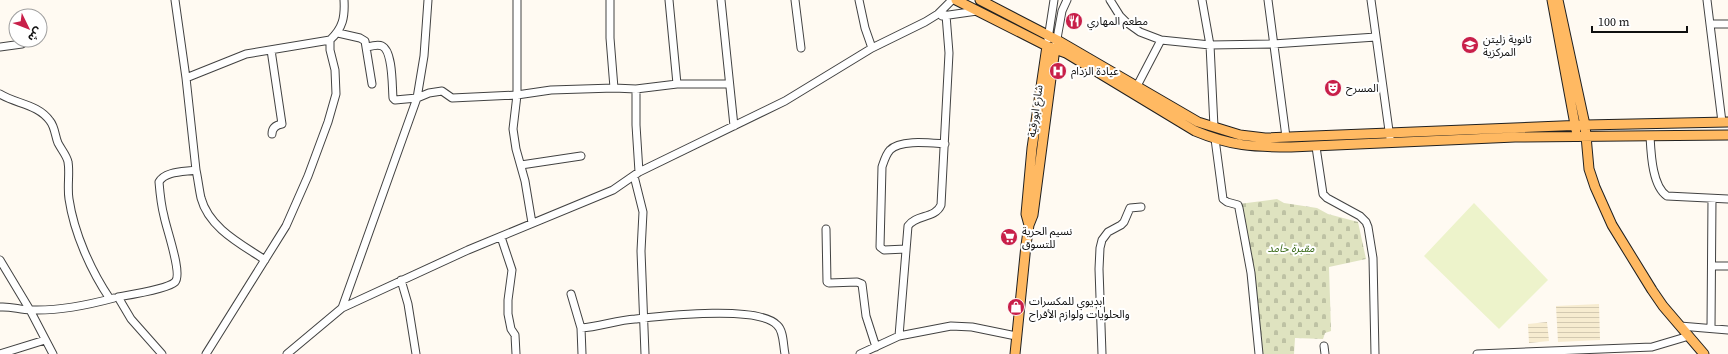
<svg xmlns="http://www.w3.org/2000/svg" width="1728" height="354" font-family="'Source Serif 4','Noto Sans Arabic',serif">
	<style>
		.farmland { fill: url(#farmland-rules) }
		.cemetery { fill: url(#cemetery-stones) }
		.pitch { fill: #edf3cb }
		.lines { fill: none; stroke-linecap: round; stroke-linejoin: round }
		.minor-casing { stroke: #424242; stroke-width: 9 }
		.major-casing { stroke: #202020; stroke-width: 11 }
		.minor { stroke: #fff; stroke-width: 7 }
		.major { stroke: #ffb962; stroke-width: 9 }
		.labels { text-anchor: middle; stroke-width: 4; stroke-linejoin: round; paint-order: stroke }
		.poi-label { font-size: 11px; fill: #0f0f0f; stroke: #fff; text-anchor: start }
		.street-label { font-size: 11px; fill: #0f0f0f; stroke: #fff }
		.park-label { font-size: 11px; font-style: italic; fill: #3c6c1b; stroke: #fff }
	</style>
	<defs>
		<pattern id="farmland-rules" width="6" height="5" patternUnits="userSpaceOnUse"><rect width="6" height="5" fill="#f7ecd0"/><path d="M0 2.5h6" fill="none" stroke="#d3c9b1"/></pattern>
		<pattern id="cemetery-stones" width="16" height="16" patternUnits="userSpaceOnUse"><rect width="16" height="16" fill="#dfe3c0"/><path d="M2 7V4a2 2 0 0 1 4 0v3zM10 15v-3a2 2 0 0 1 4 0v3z" fill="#bec2a4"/></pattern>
	</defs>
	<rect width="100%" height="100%" fill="#fffaf2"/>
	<path class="farmland" d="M1599,304L1600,340L1558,342L1556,306Z
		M1547,322L1549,341L1529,343L1528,324Z"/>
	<path class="cemetery" d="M1277,199L1284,203L1317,208L1328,214L1358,222L1366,259L1329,267L1331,331L1325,333L1323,339L1295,338L1294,354H1258L1239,204Z"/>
	<path class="pitch" d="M1474,203L1548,280L1499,329L1424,256Z"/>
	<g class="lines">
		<g class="minor-casing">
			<path id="minor" d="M175,0L186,78
				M517,0V95L513,129L516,149L525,181L532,223
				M610,0V38L614,88L636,89L677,84L669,0
				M721,0L734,126
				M795,0L801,48
				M859,0L865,28L872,48
				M1110,0L1120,16L1126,22L1140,32L1161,40L1210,45L1273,44L1376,37
				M1202,0L1210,45L1214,127
				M1268,0L1286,137
				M1371,0L1390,138
				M1707,0L1722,122
				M942,16L977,11
				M1711,24H1728
				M338,33L360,38L365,41L372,84
				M1048,39L1054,0
				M1056,44L1062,11L1067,0
				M0,47L22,44
				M367,47C371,46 378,44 382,46C393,51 392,86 393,98L395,100L417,98L429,93L442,91L452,98L517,95L551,90L614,88
				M271,50L282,124C276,125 272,128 272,134
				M677,84H729
				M1137,86L1161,40
				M636,89V125L639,172
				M0,94C16,104 38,104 50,121C55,127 55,136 58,143C61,149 67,156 68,162C70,172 67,187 69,199C74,233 91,271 110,299
				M1650,136C1651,153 1652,186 1667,196L1728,199
				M1215,139L1223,199L1227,202L1238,205L1239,208L1251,273L1259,354
				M1316,147L1323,194L1327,198L1360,216L1366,222L1368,227L1373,258L1375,354
				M521,165L581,156
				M196,170C198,179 199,189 201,198C209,228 241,244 265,260
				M634,176L643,212L641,251L645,354
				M826,229L827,282L829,283L857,282L862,284L866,316L876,347
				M501,237L512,270L508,300V314L511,329L515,335L516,354
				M906,249L884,250L880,247L882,167C884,161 886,154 890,150C900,139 931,143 945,144
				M0,260L30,310L53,354
				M1712,266H1728
				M401,280L408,304L416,354
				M571,294L581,328C599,327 617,320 635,319C663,316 758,305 777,325C784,331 783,345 785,354
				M0,307C11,306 20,310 31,310C58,311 88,305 114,298
				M342,308L417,98L424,56L428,0
				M1680,326L1728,330
				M581,328L582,354
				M1711,328L1712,199
				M899,336L908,226C916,214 935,219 941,205L949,53L946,15
				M1324,346L1325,354
				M0,354L45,340
				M162,354L131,319L118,297C129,295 168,289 175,282C183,274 166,228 164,216C161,205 160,194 159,182C165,171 184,172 196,170L186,78L246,54L330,40C343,28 345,17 344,0
				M206,354L286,226L308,176L328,122L336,94L335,70L330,50V40
				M287,354L342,308L468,250L613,190L639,172L785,101L872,48L925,22L938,14L952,0
				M860,354L899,336L951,326L972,327L1016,336
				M1102,354L1099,269L1100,248L1102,240L1108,232L1121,225L1124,222L1130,208L1141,207
				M1477,354L1652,347L1689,336"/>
		</g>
		<g class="major-casing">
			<path id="major" d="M956,0L1047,46L1066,53L1195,131C1231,146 1253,147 1291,147L1515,137L1728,135
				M980,0L1057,40L1198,122L1240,135L1265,138L1585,125L1728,122
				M1552,0L1576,130
				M1558,0L1585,125L1589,169L1595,187L1612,225L1652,290L1663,306L1704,354
				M1029,225L1026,214L1032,148L1047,46
				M1015,354L1026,245L1029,225L1033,215L1055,48"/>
		</g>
		<use href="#minor" class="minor"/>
		<use href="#major" class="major"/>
	</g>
	<defs>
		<g id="restaurant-disc" transform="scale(0.9)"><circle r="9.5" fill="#c81f49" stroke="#fff"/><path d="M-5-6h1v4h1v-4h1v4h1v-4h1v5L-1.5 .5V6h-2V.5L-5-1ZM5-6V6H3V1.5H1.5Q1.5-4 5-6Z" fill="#fff"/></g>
		<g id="school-disc" transform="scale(0.9)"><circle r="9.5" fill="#c81f49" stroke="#fff"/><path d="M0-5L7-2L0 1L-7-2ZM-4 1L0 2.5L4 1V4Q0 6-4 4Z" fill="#fff"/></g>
		<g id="hospital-disc" transform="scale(0.9)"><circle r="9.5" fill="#c81f49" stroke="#fff"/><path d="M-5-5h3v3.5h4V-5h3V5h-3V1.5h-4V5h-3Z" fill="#fff"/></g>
		<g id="theatre-disc" transform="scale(0.9)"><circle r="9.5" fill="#c81f49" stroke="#fff"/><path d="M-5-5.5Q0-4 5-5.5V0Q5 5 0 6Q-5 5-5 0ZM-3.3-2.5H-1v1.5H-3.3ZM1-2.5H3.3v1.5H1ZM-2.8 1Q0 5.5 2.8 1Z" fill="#fff"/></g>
		<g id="supermarket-disc" transform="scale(0.9)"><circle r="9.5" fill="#c81f49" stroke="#fff"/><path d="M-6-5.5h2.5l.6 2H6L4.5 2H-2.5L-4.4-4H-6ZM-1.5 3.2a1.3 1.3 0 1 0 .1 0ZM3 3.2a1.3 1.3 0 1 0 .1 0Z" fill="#fff"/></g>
		<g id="shop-disc" transform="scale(0.9)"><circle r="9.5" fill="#c81f49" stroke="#fff"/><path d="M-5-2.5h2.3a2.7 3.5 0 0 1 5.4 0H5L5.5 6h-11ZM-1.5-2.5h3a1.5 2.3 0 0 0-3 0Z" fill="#fff"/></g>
	</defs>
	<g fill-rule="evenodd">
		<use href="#restaurant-disc" x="1074" y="21"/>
		<use href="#school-disc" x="1470" y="45"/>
		<use href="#hospital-disc" x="1058" y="71"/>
		<use href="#theatre-disc" x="1333" y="88"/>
		<use href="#supermarket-disc" x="1009" y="237"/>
		<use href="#shop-disc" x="1016" y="307"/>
	</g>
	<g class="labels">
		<g class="poi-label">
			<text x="1087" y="25">مطعم المهاري</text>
			<text x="1483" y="43">ثانوية زليتن<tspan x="1483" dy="13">المركزية</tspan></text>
			<text x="1071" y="75">عيادة الزدام</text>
			<text x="1346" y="92">المسرح</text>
			<text x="1022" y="235">نسيم الحرية<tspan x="1022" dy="13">للتسوق</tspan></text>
			<text x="1029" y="305">ابديوي للمكسرات<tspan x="1029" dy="13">والحلويات ولوازم الأفراح</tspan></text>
		</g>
		<g class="street-label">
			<text transform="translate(1035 111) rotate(-82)" y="4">شارع ابورقية</text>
		</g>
		<g class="park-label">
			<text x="1291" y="252">مقبرة حامد</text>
		</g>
	</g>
	<g transform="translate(28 28) rotate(133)"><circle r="19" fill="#ffffff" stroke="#9f9f9f"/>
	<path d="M0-3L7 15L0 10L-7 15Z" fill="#c81f49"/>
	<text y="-6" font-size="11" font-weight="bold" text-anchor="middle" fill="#0f0f0f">ش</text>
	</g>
	<path d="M1592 26v6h95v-6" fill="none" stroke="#0f0f0f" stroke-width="2"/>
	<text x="1598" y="26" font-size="12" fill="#0f0f0f" stroke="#ffffff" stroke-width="3" paint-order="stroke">100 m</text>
</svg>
